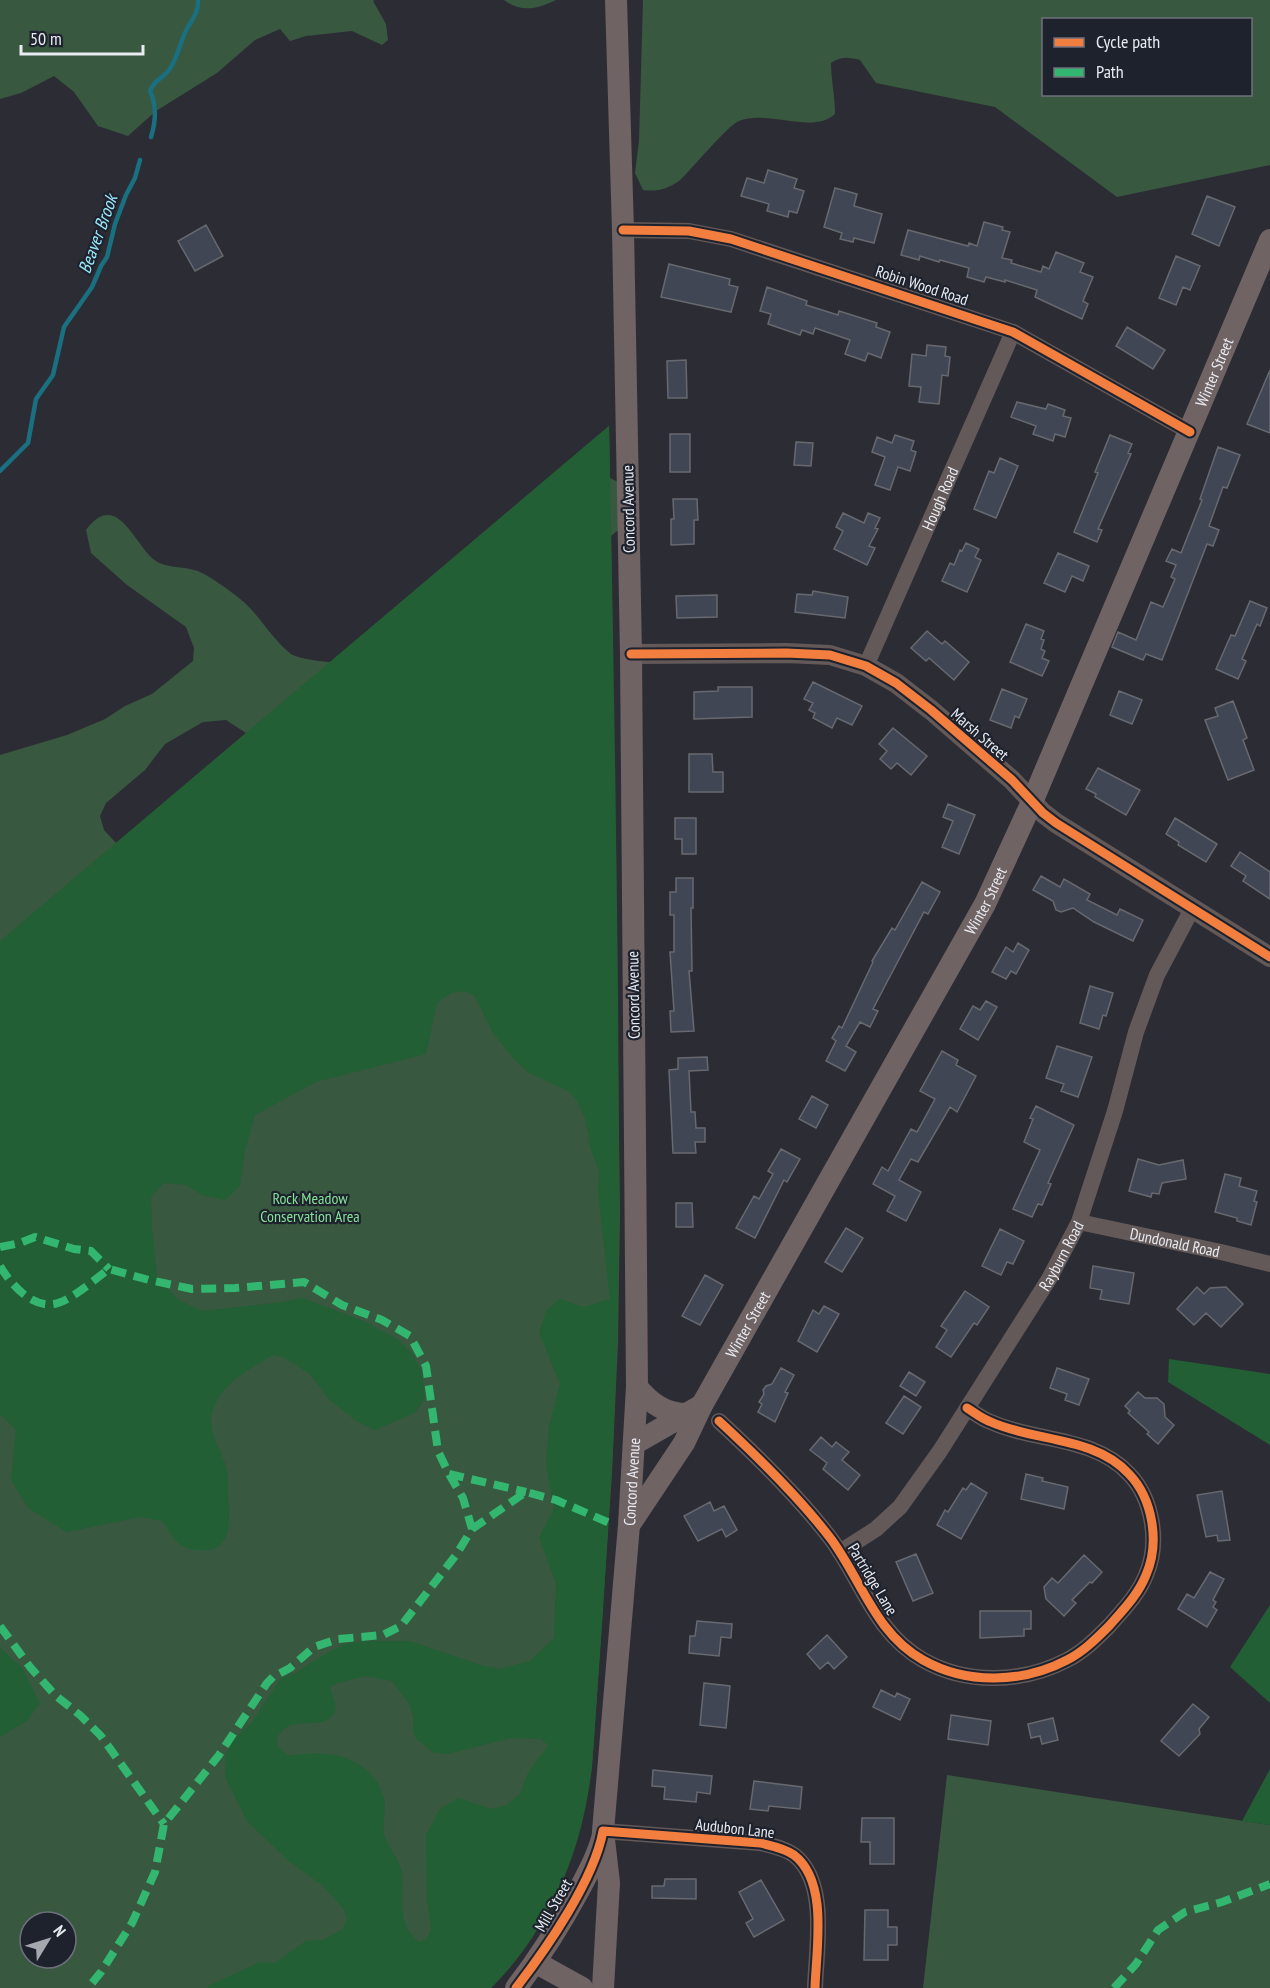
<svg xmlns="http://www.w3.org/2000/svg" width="1270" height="1988" font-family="'PT Sans Narrow',sans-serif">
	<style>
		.green { fill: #38583f; fill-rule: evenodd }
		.forest { fill: #225f34; fill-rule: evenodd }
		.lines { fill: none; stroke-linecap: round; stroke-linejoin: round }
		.stream { stroke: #1a6f80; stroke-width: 4.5 }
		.building { fill: #414655; stroke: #67696f; stroke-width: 1.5 }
		.minor { stroke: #645959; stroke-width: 16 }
		.tertiary { stroke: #645959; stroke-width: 20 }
		.secondary { stroke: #706364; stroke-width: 22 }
		.quiet { stroke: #33b770; stroke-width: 8; stroke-dasharray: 15 8; stroke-linecap: butt }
		.cycleway-casing { stroke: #1e222d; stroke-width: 13 }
		.cycleway { stroke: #f27e40; stroke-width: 9 }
		.labels { text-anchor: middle; stroke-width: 4.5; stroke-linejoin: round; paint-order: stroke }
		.street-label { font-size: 16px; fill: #e8ebf2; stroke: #1e222d }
		.park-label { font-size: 16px; fill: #85e298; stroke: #1e222d }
		.water-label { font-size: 18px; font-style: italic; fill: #9aeafd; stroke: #1e222d }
	</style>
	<rect width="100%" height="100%" fill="#2c2d34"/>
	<path class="green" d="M0,0H375L373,1L386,24L388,40L382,45L352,31L306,36L290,41L280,29L255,40L217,73L156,111L128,136L98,126L74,92L54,76L21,93L0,99Z
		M504,0H556C538,9 521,13 504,0Z
		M643,0H1270V165L1117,197L995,107L876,83L860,60C849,57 841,56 831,63C831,80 835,96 835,114C813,135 767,109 739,121C727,126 692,169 679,181C667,189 658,192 643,190L635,173L639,141ZM1044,20H1250V94H1044Z
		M609,426L610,478L634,490V517L611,536L620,1211L618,1341L612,1473L592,1768C579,1852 552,1927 491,1988H0V755L67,735L105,719L125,706L152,694L193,661L194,648L186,627L127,585L91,553L86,530C115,490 133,540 152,558C165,570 185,565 200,572C210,576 236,595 245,603C261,618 273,640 291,654C297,658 322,662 330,662ZM226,720L246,733L116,843L104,830L100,816L106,803L145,770L165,744L203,722ZM30,1922H66V1958H30Z
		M947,1775L1270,1825V1988H923Z"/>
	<path class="forest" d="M609,426C613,615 616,804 618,993C619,1161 621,1329 610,1496C606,1563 602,1629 597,1695C594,1735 593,1776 584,1814C570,1879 538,1941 491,1988H208V1986L260,1962L275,1963L306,1941L323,1940L343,1929L347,1920L344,1909L322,1885L290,1862L247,1821L225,1777L226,1755L233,1740L252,1722L281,1678L297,1673L310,1663L344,1644L366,1641H410L481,1665L500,1669L530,1661L554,1638L556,1583L539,1538L554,1509L546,1465L549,1426L560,1384L539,1332L546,1311L560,1299L584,1307L610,1299L598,1192L599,1171L591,1150L585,1118L576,1099L568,1091L529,1073L513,1058L493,1033L474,995L465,991L451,993L437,1003L426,1054L316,1082L255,1115L245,1150L240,1186L225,1200L204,1196L186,1185L164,1183L151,1197L152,1228L157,1276L178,1300L203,1311L283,1302L302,1298L364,1321L397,1339L412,1353L422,1372L425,1398L416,1412L375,1430L356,1421L330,1400L310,1374L283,1357L273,1355C249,1370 220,1383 212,1413C207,1434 223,1451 227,1470C228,1479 228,1488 228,1497C230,1528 232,1557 190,1549C176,1546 170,1532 162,1521L140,1517L67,1532L28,1508L11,1480L16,1430L0,1414V941ZM366,1676L392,1681L409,1703L413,1717V1732L417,1740L433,1752L448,1754L511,1738L541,1739L548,1745L528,1773L519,1795L506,1805L492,1809L458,1798L439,1810L426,1835L427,1898L431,1929L427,1939L419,1942C395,1923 405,1898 402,1873C400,1859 388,1848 384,1835C382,1823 387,1810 384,1798C370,1754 327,1749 288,1756L278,1746L276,1740C287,1712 318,1732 332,1716C334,1714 335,1710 336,1707L330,1688L337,1683Z
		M1169,1359L1270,1374V1445L1168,1382Z
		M1270,1605V1703L1230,1667Z
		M0,1648L23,1669L40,1703L27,1721L0,1737Z
		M1270,1769V1825L1242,1821Z"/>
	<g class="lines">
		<path class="stream" d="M151,137C156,121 157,106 150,91C153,81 163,78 169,70C177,59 179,47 184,35C189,22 199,15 198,0
			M0,471L28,443L36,399L53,375L64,327L92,287L101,266L107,257L115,224L126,195L135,178L140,160"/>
	</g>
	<path class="building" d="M768,170L797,179L794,188L804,191L797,213L789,211L788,217L767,211L769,204L741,196L747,178L764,183Z
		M835,188L857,194L854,206L882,214L874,243L854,238L853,242L840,239L842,233L824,227Z
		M1207,196L1235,207L1219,246L1192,234Z
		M984,222L1003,227L1002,230L1010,232L1002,258L1012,260L1011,263L1041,272L1043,266L1049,269L1056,252L1084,263L1080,272L1093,277L1083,301L1088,304L1082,319L1035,297L1037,290L1005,280V282L986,277L984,282L967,277L969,268L940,260L939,262L920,256L919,260L901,255L908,230L968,246L969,243L977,246Z
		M206,225L223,256L195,271L178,241Z
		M1176,256L1200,266L1190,290L1183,287L1176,305L1159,298Z
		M669,264L730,279L729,285L738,287L731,312L661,297Z
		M767,287L807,301L806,305L838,315L839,311L877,323L876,327L890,332L881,358L868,353L865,361L845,354L850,340L815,328L813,334L802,330L800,335L768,324L771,314L760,311Z
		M1127,327L1165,350L1153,369L1116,346Z
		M927,345L946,347L945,356L950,357L948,376L942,375L939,404L919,402L921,387L909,386L912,354L926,356Z
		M686,360L687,398H668L667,361Z
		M1270,370V433L1247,424Z
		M1017,402L1046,409L1048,404L1065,410L1063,416L1071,418L1065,437L1055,434L1053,441L1033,434L1036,426L1011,417Z
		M670,434H690V472H670Z
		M895,435L914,441L911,450L916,452L910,471L898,467L890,490L875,485L885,457L872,452L877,437L892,443Z
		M1110,435L1132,444L1128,453L1131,454L1098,529L1102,530L1097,542L1074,532L1098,473L1095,472Z
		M796,442L813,443L811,466L794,465Z
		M1218,447L1240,455L1227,488L1223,487L1209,526L1219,530L1213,546L1207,544L1162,660L1146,654L1143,660L1112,647L1118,632L1136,640L1151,602L1163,607L1175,579L1171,577L1176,565L1166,561L1172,549L1181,553L1202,500L1200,499Z
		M1000,458L1018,466L996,518L974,509L989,471L994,473Z
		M673,499H697L698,520H694V544L671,545V519H674Z
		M843,513L864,523L868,513L880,518L875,528L878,529L869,546L875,548L867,565L834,549L843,531L836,527Z
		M966,543L979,549L975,557L981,560L967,592L942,581L950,563L954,565L960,550L962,551Z
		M1058,553L1089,566L1083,581L1072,576L1065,592L1044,583Z
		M813,591L848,597L845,618L795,612L797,594L812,595Z
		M717,595V617L677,618L676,596Z
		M1250,601L1267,608L1260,626L1257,624L1242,659L1246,661L1238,679L1216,669L1231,635L1235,636Z
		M1026,624L1044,631L1041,639L1044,640L1041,649L1045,651L1042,658L1049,661L1042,676L1010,662Z
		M927,631L942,644L945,641L969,662L954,680L929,658L926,661L911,648Z
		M813,682L862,706L852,725L837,718L832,728L813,718L815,713L809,710L813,703L804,699Z
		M718,687H752V717L694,719V692L718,691Z
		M1002,689L1027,699L1019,718L1015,716L1011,728L990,720Z
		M1119,691L1142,700L1132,724L1110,715Z
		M1233,701L1247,738L1243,740L1254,770L1228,780L1205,720L1218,716L1215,708Z
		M893,728L927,756L911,775L897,763L891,769L880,759L887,751L879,744Z
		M689,754H712L713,772H723V792H689Z
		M1098,768L1140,790L1126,815L1095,797L1096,794L1086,789Z
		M948,804L975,815L959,854L942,847L953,821L943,817Z
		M675,818H696V854H682V839H675Z
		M1175,818L1217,844L1206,862L1178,845L1179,842L1166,834Z
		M1240,852L1270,872V899L1243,881L1246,876L1231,866Z
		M1041,876L1060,887L1064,879L1090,894L1087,900L1117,915L1120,909L1143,920L1133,941L1094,922L1073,908L1061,912L1056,910L1053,901L1033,890Z
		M676,878H693V908H691L692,971H689L694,1031L671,1032L670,1011H674L670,952H674V915H670V892H676Z
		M922,882L940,892L928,914L924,912L887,982L873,1009L878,1011L870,1027L860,1022L846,1046L856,1052L845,1071L826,1061L836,1041L832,1038L839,1026L842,1028L873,962L872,961L892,928L895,930Z
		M1018,943L1029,950L1016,974L1011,971L1006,979L992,972L1006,947L1013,952Z
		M1090,986L1113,993L1106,1016L1103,1015L1099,1029L1080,1023Z
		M986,1001L997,1007L978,1040L960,1029L973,1006L980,1010Z
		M1057,1046L1092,1057L1078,1097L1061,1091L1064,1084L1046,1078Z
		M942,1051L958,1060L956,1065L976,1076L957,1112L950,1107L918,1162L911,1159L899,1180L921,1192L906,1221L887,1211L895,1196L873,1184L882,1167L888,1171L911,1129L917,1132L935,1099L920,1091Z
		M707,1057L708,1070L689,1071L691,1112H695L696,1128H705V1142H695L696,1153H673L669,1070L678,1069V1058Z
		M812,1096L828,1105L816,1128L799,1119Z
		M1036,1106L1074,1125L1048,1183L1051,1184L1042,1205L1038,1204L1032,1217L1013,1209L1040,1150L1024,1142L1033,1119L1030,1118Z
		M781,1149L800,1159L787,1182L784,1180L755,1238L736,1228L754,1196L759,1199L773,1174L768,1171Z
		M1138,1159L1159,1165L1183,1160L1186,1179L1162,1183L1159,1194L1152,1193L1151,1197L1129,1191Z
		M1225,1174L1241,1178L1239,1186L1257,1191L1254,1201L1257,1202L1251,1225L1237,1221V1218L1215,1212Z
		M676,1203H692L693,1227H676Z
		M846,1228L863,1238L842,1272L825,1262Z
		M1000,1229L1024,1241L1013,1264L1007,1262L1001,1275L982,1266Z
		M1093,1266L1134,1273L1129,1304L1100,1299L1102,1290L1090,1288Z
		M705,1275L723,1285L700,1325L682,1316Z
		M1197,1287L1204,1294L1210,1288L1226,1287L1243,1304L1221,1327L1206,1313L1194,1325L1177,1309Z
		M965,1291L989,1307L977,1325L974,1323L951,1357L936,1347L947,1330L941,1326Z
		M824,1306L839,1314L817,1352L798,1341L813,1310L819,1314Z
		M781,1368L794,1375L785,1392L788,1393L775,1422L758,1412L762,1404L759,1402L764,1394L763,1390L766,1386L772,1384Z
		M1057,1368L1089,1379L1079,1405L1065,1400L1067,1394L1050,1388Z
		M909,1372L925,1382L916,1396L900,1386Z
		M1138,1392L1145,1398H1157L1164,1404L1165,1417L1174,1425L1158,1444L1147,1434L1149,1432L1128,1413L1130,1411L1125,1406Z
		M904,1396L921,1407L903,1434L886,1423Z
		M821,1437L832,1447L836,1442L849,1452L842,1460L860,1475L848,1490L823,1469L827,1463L810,1450Z
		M1026,1474L1043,1478L1042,1481L1068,1487L1064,1509L1021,1499Z
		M971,1483L987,1493L961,1539L937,1525L945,1510L948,1512L963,1488L966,1490Z
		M1222,1491L1230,1540L1218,1541L1217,1535L1206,1537L1197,1495Z
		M710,1502L714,1511L724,1506L737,1530L726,1537L722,1529L698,1541L684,1516Z
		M916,1554L933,1593L913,1601L896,1562Z
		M1084,1555L1102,1572L1092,1583L1090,1582L1072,1600L1076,1603L1064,1616L1046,1599L1044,1587L1052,1578L1058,1583Z
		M1210,1572L1224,1579L1213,1600L1216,1602L1213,1607L1217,1610L1207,1627L1178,1609L1187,1594L1194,1598Z
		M980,1611H1031V1629H1024V1636L980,1638Z
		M697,1621L732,1624L731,1638L721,1637L719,1656L689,1653L690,1636H695Z
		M827,1635L847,1657L834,1669L828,1662L820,1669L807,1654Z
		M704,1683L730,1686L726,1728L700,1725Z
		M881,1690L895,1697L897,1693L910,1699L900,1720L873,1707Z
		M1193,1704L1209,1717L1199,1729L1200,1734L1179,1756L1161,1741Z
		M951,1715L991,1721L988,1745L948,1739Z
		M1053,1718L1058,1740L1042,1744L1040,1736L1031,1738L1028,1724Z
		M653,1770L712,1776L710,1794L697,1792L696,1802L664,1799L665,1787L652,1786Z
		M754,1781L802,1787L800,1809L769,1806L768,1811L750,1809Z
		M862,1818H894V1864H870V1842H861Z
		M665,1879H696V1899L652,1898V1886H664Z
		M761,1880L784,1920L754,1937L746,1923L753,1919L739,1892Z
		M865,1910H888V1927H897V1945H888V1960H864Z"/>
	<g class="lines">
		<g class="minor">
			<path d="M623,230L689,231L731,239L1013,332L1190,432"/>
			<path id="s1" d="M866,666L1013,332"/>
			<path id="s2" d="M1079,1222L1221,1252L1270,1264"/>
			<path d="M719,1421C758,1457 799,1497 831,1539C862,1581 875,1633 923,1660C967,1685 1023,1683 1067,1660C1083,1652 1096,1639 1109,1626C1123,1610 1138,1595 1146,1575C1160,1543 1153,1499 1129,1474C1094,1436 1035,1442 991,1422C982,1419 975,1413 967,1408"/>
			<path id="s3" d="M840,1552L876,1529L900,1507L940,1451L1049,1279L1079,1222L1115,1111L1136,1032L1157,975L1192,909"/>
			<path d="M603,1831L760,1843C772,1846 784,1848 794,1855C829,1882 816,1950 815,1988"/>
		</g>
		<path class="tertiary" d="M631,654L786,653L830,655L866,666L896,683L931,710L1012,780L1043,813L1056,823L1270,957"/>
		<g class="secondary">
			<path d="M637,1387C650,1403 665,1414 687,1414"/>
			<path d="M634,1444L702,1405"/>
			<path id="s4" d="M630,1524L684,1443L702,1405L985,904L1032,802L1270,240"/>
			<path d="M535,1962L582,1988"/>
			<path d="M516,1988C540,1957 560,1925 579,1890C588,1873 598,1855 603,1835"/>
			<path id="s5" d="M603,1988L609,1883L603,1831L629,1525L637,1387L631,654L623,230L616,0"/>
		</g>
		<path class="quiet" d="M0,1247L20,1243L35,1237L74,1249L91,1251L109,1269
			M0,1266C10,1283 31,1308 54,1304C71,1301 95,1279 109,1269L149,1280L192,1289L235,1288L304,1282L342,1305L382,1320L410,1336L426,1366L438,1451L449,1474L463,1498L472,1529L456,1555L401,1626L383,1635L338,1639L314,1647L290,1668L273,1677L267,1683L219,1755L164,1824L155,1872L132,1923L101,1972L88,1988
			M449,1474L526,1492
			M472,1529L526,1492L556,1500L612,1524
			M0,1626L30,1667L55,1695L81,1716L101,1736L164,1824
			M1114,1988L1136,1964L1158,1930L1185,1912L1222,1902L1270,1884"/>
		<g class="cycleway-casing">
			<path id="cycleway" d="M623,230L689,231L731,239L1013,332L1190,432
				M631,654L786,653L830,655L866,666L896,683L931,710L1012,780L1043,813L1056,823L1270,957
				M719,1421C758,1457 799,1497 831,1539C862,1581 875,1633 923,1660C967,1685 1023,1683 1067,1660C1083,1652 1096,1639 1109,1626C1123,1610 1138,1595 1146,1575C1160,1543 1153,1499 1129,1474C1094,1436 1035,1442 991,1422C982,1419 975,1413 967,1408
				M516,1988C547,1948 594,1880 603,1831L760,1843C772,1846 784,1848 794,1855C829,1882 816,1950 815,1988"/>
		</g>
		<use href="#cycleway" class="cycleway"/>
	</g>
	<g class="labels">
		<g class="street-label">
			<text transform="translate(922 285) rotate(18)" y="6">Robin Wood Road</text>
			<text dy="6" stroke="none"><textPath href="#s4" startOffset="1294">Winter Street</textPath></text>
			<text dy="6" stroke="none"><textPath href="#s1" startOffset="183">Hough Road</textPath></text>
			<text transform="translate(628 509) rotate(-91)" y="6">Concord Avenue</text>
			<text transform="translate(980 734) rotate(41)" y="6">Marsh Street</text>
			<text dy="6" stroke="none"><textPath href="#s4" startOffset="718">Winter Street</textPath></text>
			<text transform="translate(633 995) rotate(-91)" y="6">Concord Avenue</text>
			<text dy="6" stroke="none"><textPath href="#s2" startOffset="98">Dundonald Road</textPath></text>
			<text dy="6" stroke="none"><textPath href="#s3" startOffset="374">Rayburn Road</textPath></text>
			<text dy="6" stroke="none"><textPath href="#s4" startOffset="232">Winter Street</textPath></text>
			<text dy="6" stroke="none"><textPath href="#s5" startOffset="508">Concord Avenue</textPath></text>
			<text transform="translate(873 1579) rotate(59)" y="6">Partridge Lane</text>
			<text transform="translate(735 1828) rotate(6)" y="6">Audubon Lane</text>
			<text transform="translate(553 1905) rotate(-60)" y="6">Mill Street</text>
		</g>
		<g class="park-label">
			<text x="310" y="1204">Rock Meadow<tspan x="310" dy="18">Conservation Area</tspan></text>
		</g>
		<g class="water-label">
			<text transform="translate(98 234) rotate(-70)" y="6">Beaver Brook</text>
		</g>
	</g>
	<rect x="1042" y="18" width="210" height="78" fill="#1e222d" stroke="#6f727c" stroke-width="1.5"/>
	<rect x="1054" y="38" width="30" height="9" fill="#f27e40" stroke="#6f727c" stroke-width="1.5"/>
	<text x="1096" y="48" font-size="18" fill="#e8ebf2">Cycle path</text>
	<rect x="1054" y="68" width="30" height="9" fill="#33b770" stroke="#6f727c" stroke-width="1.5"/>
	<text x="1096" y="78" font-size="18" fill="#e8ebf2">Path</text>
	<g transform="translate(48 1940) rotate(52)"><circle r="28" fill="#1e222d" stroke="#6f727c" stroke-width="1.5"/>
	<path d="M0-4.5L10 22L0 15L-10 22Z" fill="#a6a8b0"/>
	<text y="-9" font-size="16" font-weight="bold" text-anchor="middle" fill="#e8ebf2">N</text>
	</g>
	<path d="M21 45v9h122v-9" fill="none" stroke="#e8ebf2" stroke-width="3"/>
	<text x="30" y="45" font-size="18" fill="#e8ebf2" stroke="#1e222d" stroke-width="4.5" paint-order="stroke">50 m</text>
</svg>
